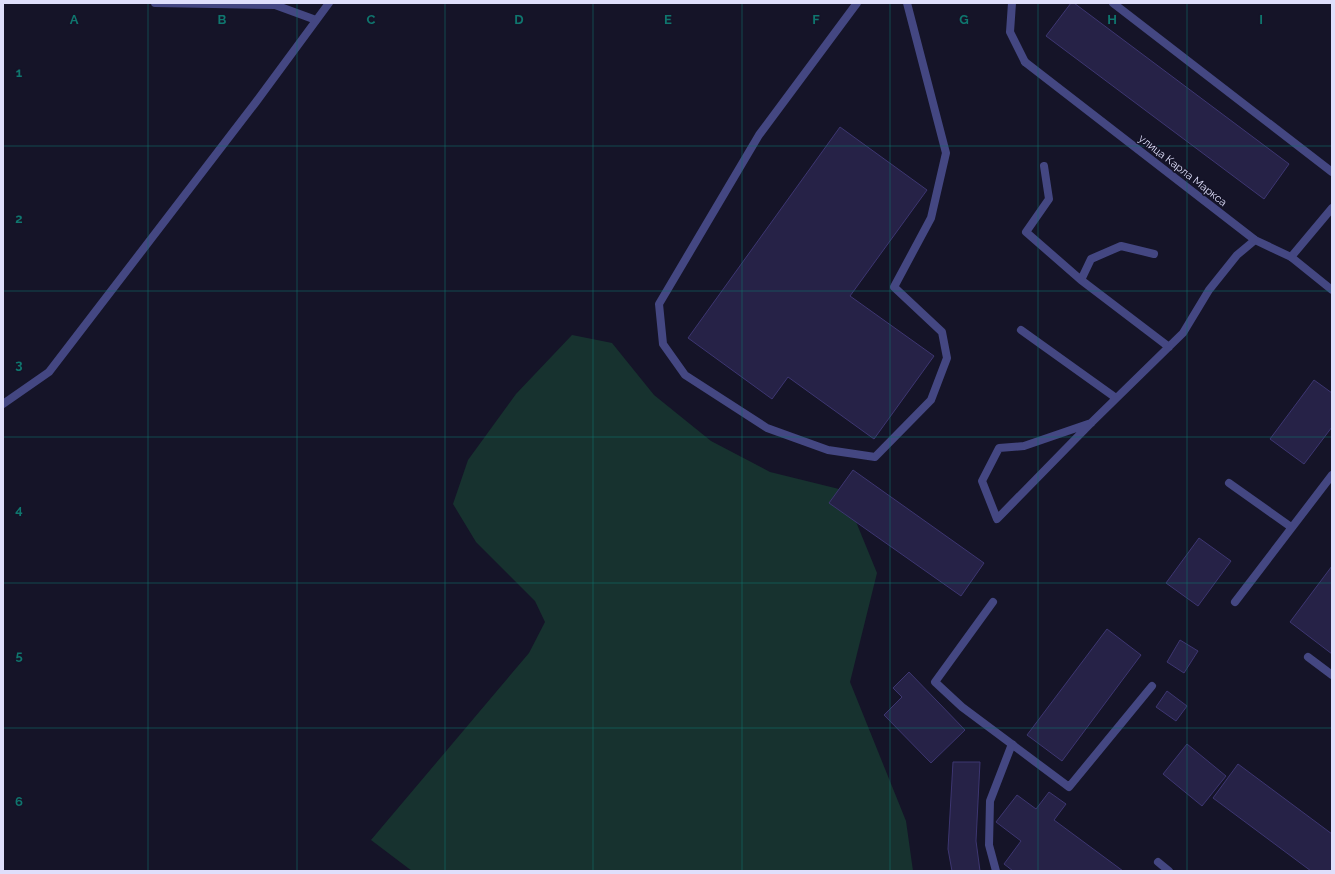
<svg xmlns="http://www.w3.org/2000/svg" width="1335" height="874" font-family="Raleway,sans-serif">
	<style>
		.green { fill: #17322f }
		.building { fill: #262247; stroke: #3d3671 }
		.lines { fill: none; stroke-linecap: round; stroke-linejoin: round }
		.lane { stroke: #444782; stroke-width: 8 }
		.street { stroke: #444782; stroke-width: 8 }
		.grid { fill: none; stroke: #0f766e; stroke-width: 1; stroke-opacity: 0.55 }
		.labels { text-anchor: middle; stroke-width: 3; stroke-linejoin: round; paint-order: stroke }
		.street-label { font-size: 11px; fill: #dfdffb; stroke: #151428 }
		.grid-label { font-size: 13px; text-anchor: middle; font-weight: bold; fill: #0f766e; stroke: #151428; stroke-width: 3; stroke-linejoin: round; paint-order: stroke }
	</style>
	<rect width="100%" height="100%" fill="#151428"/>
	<path class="green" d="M572,335L612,343L654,395L711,441L770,472L843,490L877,573L850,682L906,821L913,871H412L371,840L529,653L545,622L535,601L476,542L453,504L468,460L516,394Z"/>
	<path class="building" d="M1071,3H1074L1289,164L1264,199L1046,36Z
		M840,127L927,190L850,296L934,356L874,439L788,377L772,399L688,338Z
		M1314,380L1332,393V427L1304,464L1270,439Z
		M853,470L984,563L961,596L829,503Z
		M1199,538L1231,561L1198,606L1166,583Z
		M1332,566V654L1290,622Z
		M1107,629L1141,655L1062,761L1027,735Z
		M1180,640L1198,651L1184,673L1167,662Z
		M909,672L965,730L931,763L884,715L902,697L893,688Z
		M1167,691L1187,706L1176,721L1156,707Z
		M1187,744L1226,776L1202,806L1163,774Z
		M953,762H980L976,841L980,871H952L948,849Z
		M1238,764L1332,834V871H1311L1213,798Z
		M1049,792L1066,804L1054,820L1123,871H1013L1004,864L1021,841L996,822L1017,795L1036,809Z"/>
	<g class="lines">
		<path class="lane" d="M155,3L275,5L316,20
			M857,3L759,135L659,304L663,344L685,375L767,428L828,450L875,457L931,400L947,358L942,332L894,287L931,218L946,153L907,3
			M1012,3L1010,32L1025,62
			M1113,3L1332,172
			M1044,166L1049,199L1026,232L1081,280L1169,347
			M1291,257L1332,208
			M1081,280L1091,259L1121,246L1154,254
			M1021,330L1116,398
			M1091,423L1024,446L999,448L982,481L997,519L1091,423L1183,333L1209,290L1237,255L1255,240
			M1229,483L1291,527
			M993,602L935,682L962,707L1069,787L1152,686
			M1235,602L1332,475
			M1308,657L1332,675
			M1158,862L1169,871
			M996,871L989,845L990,801L1012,744"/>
		<path class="street" d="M1025,62L1255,240L1291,257L1332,290
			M3,404L49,372L256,102L329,3"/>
	</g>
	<path class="grid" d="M148,3V871M297,3V871M445,3V871M593,3V871M742,3V871M890,3V871M1038,3V871M1187,3V871M3,146H1332M3,291H1332M3,437H1332M3,583H1332M3,728H1332"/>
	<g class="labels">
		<g class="street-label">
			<text transform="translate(1183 170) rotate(38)" y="4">улица Карла Маркса</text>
		</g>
	</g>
	<g class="grid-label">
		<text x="74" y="24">A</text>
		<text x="222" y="24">B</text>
		<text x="371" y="24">C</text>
		<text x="519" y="24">D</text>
		<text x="668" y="24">E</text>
		<text x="816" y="24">F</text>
		<text x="964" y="24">G</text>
		<text x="1112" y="24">H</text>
		<text x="1261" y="24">I</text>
		<text x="19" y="77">1</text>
		<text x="19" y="223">2</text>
		<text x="19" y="369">3</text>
		<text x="19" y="514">4</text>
		<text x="19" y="660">5</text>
		<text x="19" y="806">6</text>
	</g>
	<rect width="1335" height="874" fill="none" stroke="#dfdffb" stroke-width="8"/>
</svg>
